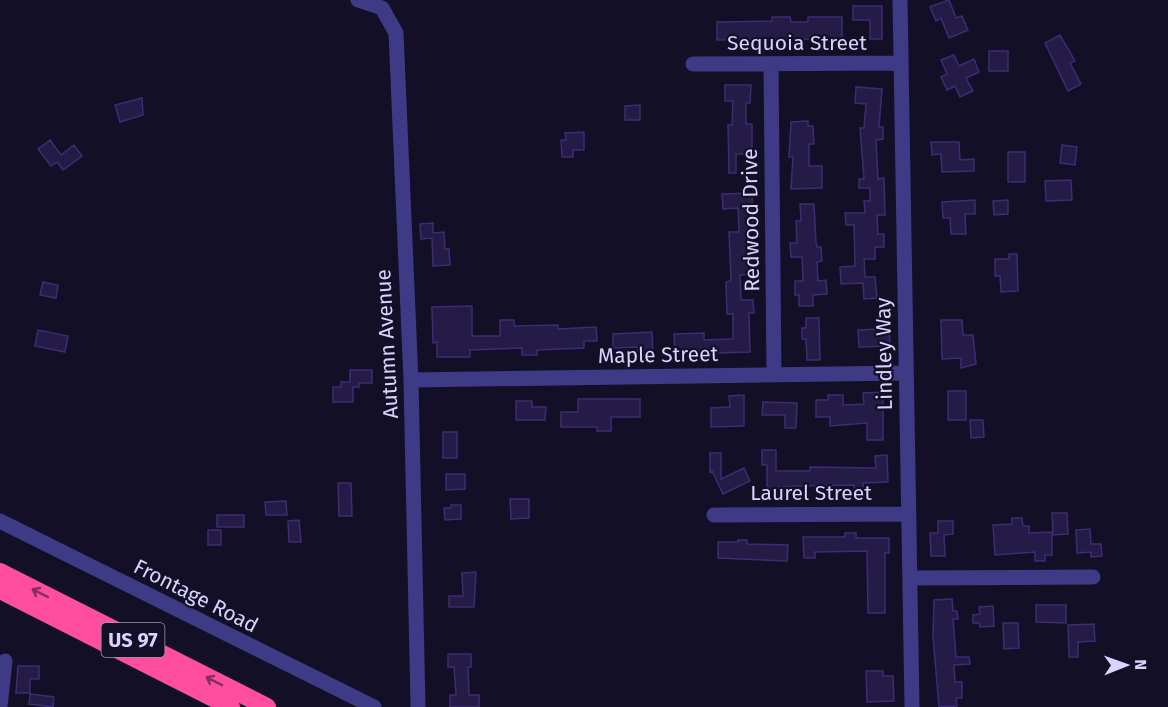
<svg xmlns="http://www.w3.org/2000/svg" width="1168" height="707" font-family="'Fira Sans',sans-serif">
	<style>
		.building { fill: #251b47; stroke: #3c2d73; stroke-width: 1.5 }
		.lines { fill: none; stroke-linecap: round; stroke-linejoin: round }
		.minor { stroke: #3e3a85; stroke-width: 15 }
		.highway { stroke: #ff4e9f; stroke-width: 18 }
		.oneway { stroke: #892e62 }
		.labels { text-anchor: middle; stroke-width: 4.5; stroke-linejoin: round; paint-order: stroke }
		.shield { fill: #130f26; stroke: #9e98be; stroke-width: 1.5 }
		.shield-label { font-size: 20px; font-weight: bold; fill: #d9d3ff }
		.street-label { font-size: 21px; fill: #d9d3ff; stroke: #130f26 }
	</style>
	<rect width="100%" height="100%" fill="#130f26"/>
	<path class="building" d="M949,0L956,18L962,16L968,30L949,38L941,18L936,21L930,7Z
		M853,6H882V39H870V20H853Z
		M772,17H790L791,22H808V17H842V39L717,40V22L772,21Z
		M1060,35L1075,61L1070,63L1081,84L1068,91L1045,43Z
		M989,51H1008V71H989Z
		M954,55L959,66L974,59L979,72L966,78L973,91L960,97L955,86L947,90L941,77L947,74L941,60Z
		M725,85H751L750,103H746V124H752V154H736V173H729L728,125H732L733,101H725Z
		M856,87L882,89L879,127H883V139L876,140L878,179L884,178L885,215H877L878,234H884V247H875V259H864L865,277H875L877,298L864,299L863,283L841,284L840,267L855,266L854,225H846L845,213H865L864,201H870V188H859V179H864L860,128H864L866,104L855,103Z
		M142,98L143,115L120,122L115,105Z
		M640,105V120H625V106Z
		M808,121V126H813L814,144H809V166H822V188L791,189L793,157H789L791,122Z
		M584,132V150H573V157H562L561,140H566L565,133Z
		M50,140L61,155L74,145L82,156L63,170L57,162L51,166L38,149Z
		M931,142H959L960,160L974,159V171L942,172L941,154L932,155Z
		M1062,145L1077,147L1075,165L1060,163Z
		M1008,152H1025V182H1008Z
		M1071,180L1072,200L1046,201L1045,181Z
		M752,193L753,227L748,228L752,264H750V274L740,275L741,300H753L754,313H749L750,352L675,354L674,334L704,333V340L733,339V314H727L726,282L731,281L729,232H739L738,208L723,209L722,194Z
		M975,200V214H965L966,234H951L950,218H943L942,202Z
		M1008,200V214L994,215L993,201Z
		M800,204H814L816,242L817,247H821L822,261L817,262L818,281L826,280L827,294L813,295V306H799V295H795V281H803L802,257H791L790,243H797L796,221H801Z
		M433,223V233L444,232L445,249H449L450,265L433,266L432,238L421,239L420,224Z
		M1009,254H1017L1018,291L1001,292L1000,276H995V259H1009Z
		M43,282L58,285L56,298L40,295Z
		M472,306V336H500V320H514V326L558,325V329L596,327L597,341H584V348L537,350V355H522V348L470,350V357H437V342L433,343L432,307Z
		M806,318H819L820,360H807L806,339H802V328H806Z
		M941,320H962L963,335H973L976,364L961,368V358L942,359Z
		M889,324L890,346L859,347L858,330L881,329L880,325Z
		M38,330L68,336L65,352L35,346Z
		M652,332L653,355H638V347L613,348V334Z
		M350,370H372V383H359V387H353V402H333V387H341V382H350Z
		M948,391H966V420H948Z
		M883,392V440H867V423L830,426V417H816V400H828V395H843V405L864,404L863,393Z
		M744,395V426L711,427V408L730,407L729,396Z
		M578,399H640V417H611V431H597V427H561V412H578Z
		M516,401H532V407H546L545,420H516Z
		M763,402L797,403L796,428H785V415H762Z
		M970,420H983L984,437L971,438Z
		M443,432H457V458H443Z
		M762,450H776V471H810V467L876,468L875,456L887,455L888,482L863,483L864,491H855L854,485L795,486L775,488V492H767V465H762Z
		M710,453H721V479L744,468L750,481L723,494L712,471L710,472Z
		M446,474H465V489L446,490Z
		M338,483H351L352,516H339Z
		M510,499H529V518L511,519Z
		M286,501L287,515H266L265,502Z
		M451,505H461V519L445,520L444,508H451Z
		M1052,513H1067L1068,534L1053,535Z
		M217,515H244V527H217Z
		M1012,518H1022L1023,526H1029V533L1052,532V555H1045V561H1035V552L995,555L993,525L1012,524Z
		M299,520L301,542H289L288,521Z
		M938,521H953V534L944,535L945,556H931L930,533H938Z
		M1090,529L1091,544H1101L1102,556L1091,557V552L1077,553L1076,530Z
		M208,530H221V545H208Z
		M845,533H856V538H889V553H885V613H868L867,551L815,552V558H804L803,537H845Z
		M738,540H747V544L788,545L787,561L718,558V542H738Z
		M476,572L474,607H449V596H463L462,573Z
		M952,599L953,611H957L958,619H953L956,657H969L970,664L954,665L955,682H962V698H956L957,706L939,707L933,636L934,600Z
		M1036,605H1066V623L1036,622Z
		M993,606L994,626L980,627L979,623H973V615L980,614L979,607Z
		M1003,623H1018L1019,648L1004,649Z
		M1094,624L1095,641L1078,642V657H1069L1068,625Z
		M448,654H471V667H468L469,695H479V707H450V695H456L454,667H448Z
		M18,666H39V679H30V693H16Z
		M866,671H883V676H893L894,701L867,702Z
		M30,694L54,697L53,707L29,704Z"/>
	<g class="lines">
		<path class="minor" d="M358,0L382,8L396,33L411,380L418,707
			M900,0L912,707
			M693,64L901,63
			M771,65L774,374
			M411,380L905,373
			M714,515L908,514
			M0,521L374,707
			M910,578L1093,577
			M0,707L5,661"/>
		<path class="highway" d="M0,572L267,707
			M0,590L231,707"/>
	</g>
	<defs><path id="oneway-shaft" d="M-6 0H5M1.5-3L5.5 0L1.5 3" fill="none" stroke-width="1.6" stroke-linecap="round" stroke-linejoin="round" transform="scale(1.5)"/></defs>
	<g class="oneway">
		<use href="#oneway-shaft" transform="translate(40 593) rotate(-153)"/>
		<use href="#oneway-shaft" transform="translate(214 681) rotate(-153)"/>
	</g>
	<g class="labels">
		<rect class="shield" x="101.5" y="623" width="63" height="34" rx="4.5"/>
		<g class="shield-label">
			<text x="133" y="647">US 97</text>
		</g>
		<g class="street-label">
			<text x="797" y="50">Sequoia Street</text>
			<text transform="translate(751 220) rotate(-91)" y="7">Redwood Drive</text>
			<text transform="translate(387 344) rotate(-93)" y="7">Autumn Avenue</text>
			<text transform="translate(884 354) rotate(-91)" y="7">Lindley Way</text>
			<text transform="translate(658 355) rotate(-1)" y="7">Maple Street</text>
			<text x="811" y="500">Laurel Street</text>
			<text transform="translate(196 596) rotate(27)" y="7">Frontage Road</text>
		</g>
	</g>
	<g transform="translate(1126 665) rotate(89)" stroke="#130f26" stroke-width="4.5" paint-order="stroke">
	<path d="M0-4.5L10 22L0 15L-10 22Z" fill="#d9d3ff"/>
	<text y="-9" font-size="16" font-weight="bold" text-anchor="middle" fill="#d9d3ff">N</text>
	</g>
</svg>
